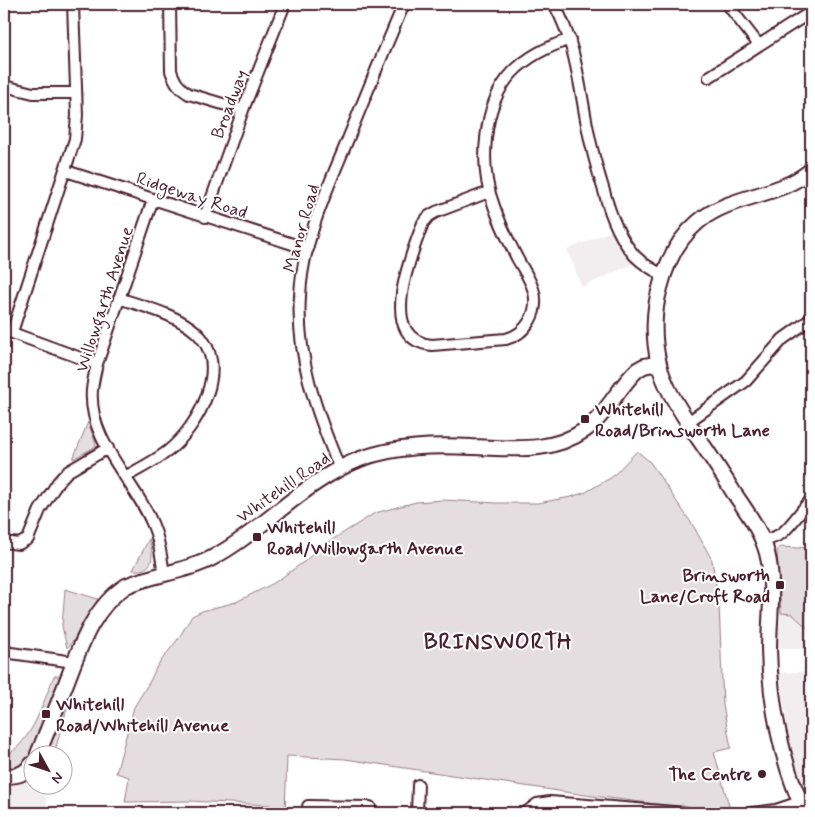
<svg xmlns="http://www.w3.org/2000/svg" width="815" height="817" font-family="Mynerve,sans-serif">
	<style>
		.built { fill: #f2eeef }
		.green { fill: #e5dee0; stroke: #987e86 }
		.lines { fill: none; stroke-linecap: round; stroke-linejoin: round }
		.street-casing { stroke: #4a1f2b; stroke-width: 14 }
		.secondary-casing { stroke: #4a1f2b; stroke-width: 18 }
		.street { stroke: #fff; stroke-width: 10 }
		.secondary { stroke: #fff; stroke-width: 14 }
		.poi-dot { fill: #4a1f2b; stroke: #fff; stroke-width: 2 }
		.labels { text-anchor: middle; stroke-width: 4; stroke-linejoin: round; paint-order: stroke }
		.street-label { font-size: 18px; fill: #4a1f2b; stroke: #fff }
		.poi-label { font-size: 18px; font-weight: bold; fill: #4a1f2b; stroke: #fff; text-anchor: start }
		.district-label { font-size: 22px; font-weight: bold; letter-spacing: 1px; fill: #4a1f2b; stroke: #fff }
	</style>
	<rect width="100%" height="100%" fill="#fff"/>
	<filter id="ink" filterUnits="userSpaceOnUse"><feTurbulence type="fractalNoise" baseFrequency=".02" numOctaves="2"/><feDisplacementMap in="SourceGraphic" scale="10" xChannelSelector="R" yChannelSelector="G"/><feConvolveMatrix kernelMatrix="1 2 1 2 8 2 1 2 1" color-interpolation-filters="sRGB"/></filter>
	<g filter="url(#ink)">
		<path class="built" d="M611,231L625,254L635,263L582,287L567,250Z
			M781,613L792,614L811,631V649H777Z
			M811,671V783L803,784L790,746L780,673Z
			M30,776L32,778V784L39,785L44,789L49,813H4V781Z"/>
		<path class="green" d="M88,422L96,444L95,447L73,459Z
			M637,451L650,462L694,527L712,560L719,603L723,705L731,748L714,752L730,809L705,810L585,795L345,759L287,756L285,813H278L270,805L189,801L125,802L129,777L116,773L134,707L150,681L157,666L178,639L192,616L202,611L236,602L274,583L305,561L319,548L375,513L416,502L443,500L497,503H538L571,497L586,492L612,477Z
			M149,539C154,555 155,572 133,570Z
			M811,546V631L792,614L781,613L777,551L780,547L798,548Z
			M65,589L98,599L73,641L67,648L62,626Z
			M54,676H60C53,695 35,759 19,768C15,770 8,770 4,770V757C33,741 42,705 54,676Z
			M68,694L71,695L54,754H44Z"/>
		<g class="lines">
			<g class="street-casing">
				<path id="street" d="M170,4L171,71C175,82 179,88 189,94L243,110
					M554,4C575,41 579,83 587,125C591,147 597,169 604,191C610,214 619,238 635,256C643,264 653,270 663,275
					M727,4L759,45
					M709,77L811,12
					M4,86L33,93H76
					M66,171L308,249
					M489,192L436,212L429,216L423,223C412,253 375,340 432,345L506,339C526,334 539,313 534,292C531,280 523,269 517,258C509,242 500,224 494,206C479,168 482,105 512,73C528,56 548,47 570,39
					M153,199L97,364C95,372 93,381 92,390C88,443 137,482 154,528C160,542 161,558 164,573
					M205,217L243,110L285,4
					M119,298C144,307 176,314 196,332C232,365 199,426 168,451C155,461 139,469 125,477
					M4,330L97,364
					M12,332L75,139L77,115L73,4
					M688,422L746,381L783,339L811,319
					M340,469C317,414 296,357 300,296C302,244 326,192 346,144C365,97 384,50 404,4
					M763,541C770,539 777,537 782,533C792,525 801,510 811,500
					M4,542L19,544L28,539L40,510L58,482L67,472L108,448
					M4,652L74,662
					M308,806L370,807
					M417,813L418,785
					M525,813L537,804L550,802L686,813
					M752,813L776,810L800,802"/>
			</g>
			<g class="secondary-casing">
				<path id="secondary" d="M38,754C47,732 56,709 65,686C79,650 92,608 126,586C153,574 186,572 212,558C264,530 304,481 360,459C396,446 434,445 472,447C512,448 550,454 585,430C606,415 618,388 637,370L644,366L659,363
					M4,776C17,776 24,775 32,764
					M805,813C782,764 770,704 769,649C769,618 775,584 767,553C761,531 747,512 734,493C721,472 708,452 694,432C681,411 665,389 659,364C653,340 653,312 660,288C666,264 678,239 698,222C731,194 778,198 811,170"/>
			</g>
			<use href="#street" class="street"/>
			<use href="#secondary" class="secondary"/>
		</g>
	</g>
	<g class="poi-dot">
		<rect x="580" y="414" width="10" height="10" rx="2.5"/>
		<rect x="252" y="532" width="10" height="10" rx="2.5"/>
		<rect x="775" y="580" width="10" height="10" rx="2.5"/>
		<rect x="41" y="709" width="10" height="10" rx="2.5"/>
		<circle cx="762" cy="774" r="5"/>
	</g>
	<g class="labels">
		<g class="street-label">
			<text transform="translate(229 104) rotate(-69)" y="6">Broadway</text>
			<text transform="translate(192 195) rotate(18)" y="6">Ridgeway Road</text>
			<text transform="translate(301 228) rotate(-74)" y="6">Manor Road</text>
			<text transform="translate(104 299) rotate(-72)" y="6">Willowgarth Avenue</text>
			<text transform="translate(283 487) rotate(-35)" y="6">Whitehill Road</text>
		</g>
		<g class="poi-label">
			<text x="595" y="415">Whitehill<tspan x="595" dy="21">Road/Brinsworth Lane</tspan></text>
			<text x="267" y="533">Whitehill<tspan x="267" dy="21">Road/Willowgarth Avenue</tspan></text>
			<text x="770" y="581" text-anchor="end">Brinsworth<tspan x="770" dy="21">Lane/Croft Road</tspan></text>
			<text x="56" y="710">Whitehill<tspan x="56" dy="21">Road/Whitehill Avenue</tspan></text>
			<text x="752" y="780" text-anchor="end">The Centre</text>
		</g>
		<g class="district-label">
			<text x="498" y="649">BRINSWORTH</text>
		</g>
	</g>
	<rect width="815" height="817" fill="none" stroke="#fff" stroke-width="20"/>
	<rect x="10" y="10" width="795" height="797" fill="none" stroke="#4a1f2b" stroke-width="2" filter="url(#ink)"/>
	<g transform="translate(48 770) rotate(130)"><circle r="24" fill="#ffffff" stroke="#b7a5aa"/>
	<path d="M0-4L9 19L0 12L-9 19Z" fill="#4a1f2b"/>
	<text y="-8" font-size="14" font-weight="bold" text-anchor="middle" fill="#4a1f2b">N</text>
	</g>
</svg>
